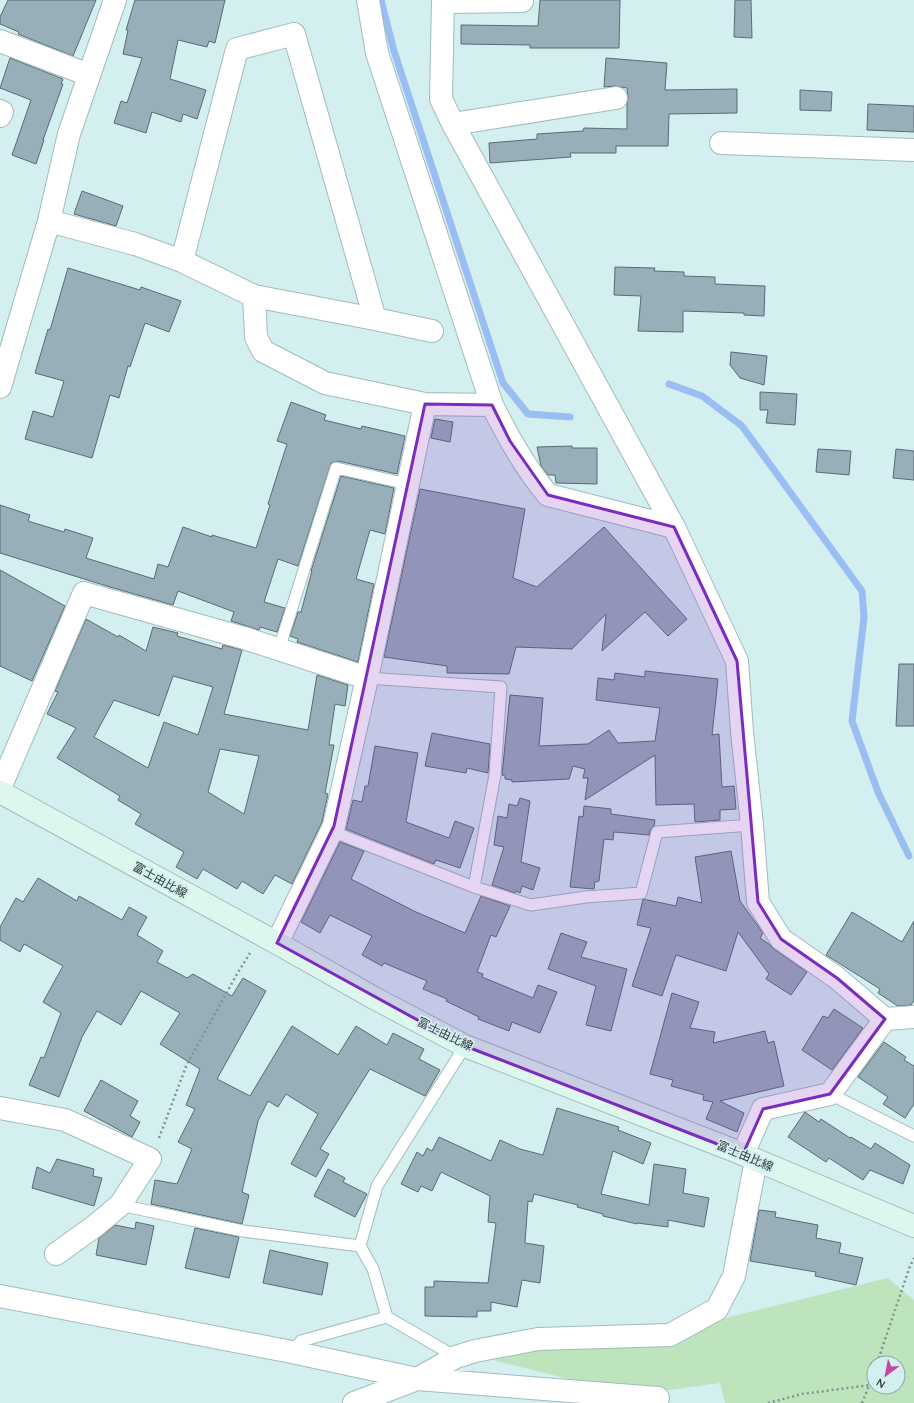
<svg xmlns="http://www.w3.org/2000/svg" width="914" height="1403" font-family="Quicksand,'Noto Sans JP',sans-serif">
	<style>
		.green { fill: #bee4be; fill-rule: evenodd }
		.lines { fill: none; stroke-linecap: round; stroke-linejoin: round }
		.stream { stroke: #9bbef2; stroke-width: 7 }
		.building { fill: #98aeb8; stroke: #586b75; fill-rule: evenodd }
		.lane-casing { stroke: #a2bbbd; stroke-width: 13 }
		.street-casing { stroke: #a2bbbd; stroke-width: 24 }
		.secondary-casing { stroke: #a2bbbd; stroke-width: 24 }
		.path { stroke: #7f9192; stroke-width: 2.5; stroke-dasharray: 2 3; stroke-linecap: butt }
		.lane { stroke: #fff; stroke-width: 11 }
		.street { stroke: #fff; stroke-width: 22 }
		.secondary { stroke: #ddf7ef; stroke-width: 22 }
		.marked { fill: #7b2cbf; fill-opacity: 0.2; stroke: #7b2cbf; stroke-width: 3; stroke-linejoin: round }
		.labels { text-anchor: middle; stroke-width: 3.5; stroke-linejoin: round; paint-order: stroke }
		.street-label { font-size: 12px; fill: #313b3c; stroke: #d4eff0 }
	</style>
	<rect width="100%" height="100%" fill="#d4eff0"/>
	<path class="green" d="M888,1278L914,1300V1403H725L720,1383L633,1395L489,1359L590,1338L717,1320ZM874,1363H898V1387H874Z"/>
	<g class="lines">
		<path class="stream" d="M381,0L394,51L503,383L528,414L570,417
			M669,384L702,396L742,426L862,591L864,617L852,721L878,792L909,856"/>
	</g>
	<path class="building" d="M8,0H96L73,56L18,34L19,32L0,24V17Z
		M135,0H225L215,43L209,41L207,47L178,40L170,79L206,90L197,119L183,114L181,122L152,112L146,133L114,123L121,101L127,103L142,58L123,54L128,30H126Z
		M540,0H620L619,48H530V45L461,44V25L538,26Z
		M735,0H751L752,38L734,37Z
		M10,58L63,79L61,84H63L43,140H44L36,164L12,155L31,100L0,88Z
		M606,58L667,63L665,90L737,89V113L669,114L668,146H616V153H570L571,157L490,163L489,143L537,139V134L583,131L584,128L627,129V104L628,96L627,88L614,86L604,87Z
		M800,90L832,92L831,111L800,110Z
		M868,104L914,106V132L867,130Z
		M82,191L123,206L116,226L74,214Z
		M615,267L655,268L654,271L684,272V276L715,277V284L765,286L764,316L744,315V313L683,311V332L638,331L641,296L614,295Z
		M68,268L140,290L141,287L181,301L169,332L145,323L130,367L128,366L119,398L110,395L92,458L25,439L33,411L53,417L64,381L35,373L48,329L50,330Z
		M731,352L767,356L764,385L740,378L730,365Z
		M760,392L797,394L795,425L766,423L768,410H760Z
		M291,402L326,415L324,420L361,429L362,426L405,436L397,474L338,461L331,463L298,566L278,559L264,602L285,608L277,632L260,627L259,630L231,621L234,612L178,591L173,605L110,587L0,553V505L30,515L28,521L64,532L65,529L93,538L86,558L154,579L158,564L168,567L183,527L212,537V535L256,548L270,505L268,504L287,444L277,441Z
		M435,419L453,422L450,442L431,438Z
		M572,446V448H597V484L556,483L555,475H548L541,466L537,447Z
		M818,449L851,451L849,475L816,472Z
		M896,449L914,451V480L893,478Z
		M341,476L394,488L385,534L370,530L356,579L374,584L358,662L297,642L298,639L290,636L298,612H301L312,571H311Z
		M420,489L525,509L513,578L537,587L604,527L687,619L668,636L645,612L602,651L606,614L572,649L516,647L509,674L447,673V666L384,657Z
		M0,570L65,606L32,681L0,666Z
		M86,619L118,637L119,635L146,651L153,627L178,633L177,636L222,649L223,645L242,650L224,714L308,730L317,675L348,685L345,706L335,704L329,745H334L325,793L328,794L322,822L292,884L275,875L263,894L242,881L237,889L203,869L197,879L176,867L184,852L135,824L141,814L118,800L120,796L57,758L76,728L47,714L58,692L55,691ZM173,676L213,687L198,735L164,722L148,768L94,737L114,700L159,716ZM220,749L259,756L244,814L208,792Z
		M899,664H914V726H896Z
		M645,671L718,679L712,735L719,734L722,787L734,786L736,809L720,810V820L695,822L694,804L656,805L655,755L585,800L588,778H583L585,769L573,766L569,779L512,782V780L505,779V776L502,775L510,695L543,698L539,746L588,744L609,730L618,743L655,741L660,708L596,700L598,678L614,680L615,673L645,677Z
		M432,733L490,744L488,773L467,768L466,773L425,766Z
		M375,746L418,753L406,822L449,838L455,821L474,828L460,868L436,860L434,864L346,829L353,800L362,802L365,786H368Z
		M520,798L530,801L521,862L540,868L533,890L522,886L520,893L516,891L515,893L492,885L504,847L494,845L498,816L507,818L509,804L517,806Z
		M584,806L611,809V814L655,820L654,826L650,830L649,835L614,832L613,840L604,839L599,881L595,882L594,889L570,887L579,816L583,817Z
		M340,842L364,851L351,879L416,912L465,933L481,896L510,906L496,937L491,935L477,972L483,974L482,977L533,998L538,985L557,992L540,1033L512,1022L509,1031L478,1019L479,1017L446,1001L447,999L423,989L427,981L384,963L382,966L362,955L372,936L330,915L320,933L301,922Z
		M731,851L740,901L763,933L760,938L769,944L774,949L807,972L791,995L766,979L769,974L738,932L726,971L676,955L662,996L632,986L651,928L637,925L643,899L676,906L678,897L702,903L695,857Z
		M38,878L77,901L79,896L122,920L129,907L147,917L137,935L163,951L157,962L187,978L193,974L232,996L243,978L266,991L217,1079L250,1096L292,1026L338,1055L356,1026L387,1045L393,1033L424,1049L419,1059L440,1070L425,1096L370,1069L320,1149L329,1154L316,1177L291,1164L318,1114L286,1094L278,1107L268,1101L258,1121L242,1192L249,1195L242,1224L151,1204L155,1180L177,1184L192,1149L178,1142L195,1109L186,1105L200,1069L160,1044L180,1013L141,991L121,1025L97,1011L82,1037L59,1097L29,1085L41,1057L44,1058L61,1013L43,1002L63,966L24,944L20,952L0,940V927L16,898L23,902Z
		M852,912L902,942L914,921V1000L911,1005L898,1006L878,993L880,989L826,955Z
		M561,933L587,942L581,957L627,969L611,1031L586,1025L596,986L548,969Z
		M672,993L699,1002L690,1028L715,1032L713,1043L765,1031L768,1043L774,1041L784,1086L720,1101L744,1113L737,1132L706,1119L713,1102L703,1100L704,1095L671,1086L673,1080L650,1074Z
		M834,1009L863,1028L832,1070L802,1050L823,1016L828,1018Z
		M884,1042L906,1057L904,1060L914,1066V1104L905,1118L883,1104L888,1097L858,1077Z
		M101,1080L138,1101L130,1116L140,1122L132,1137L84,1111Z
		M557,1108L619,1127L618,1130L651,1143L643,1164L613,1151L601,1194L649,1205L654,1164L686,1169L683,1193L709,1198L704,1227L668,1220V1227L637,1223V1224L603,1216V1214L577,1207L578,1205L534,1194L532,1202L528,1201L525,1243L544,1246L540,1283L522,1280L517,1307L491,1302V1311H477V1317L425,1316V1287H434V1281L488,1283L496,1223L488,1222L490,1196L441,1172L432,1191L421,1186L418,1192L401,1184L417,1152L423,1156L427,1148L432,1151L439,1137L491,1161L500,1140L520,1149L543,1155Z
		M805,1112L819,1122L821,1119L850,1138L851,1137L871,1149L875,1143L910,1165L903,1184L870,1170L863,1180L829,1158L826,1162L788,1137Z
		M57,1159L94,1169L93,1176L102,1178L94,1206L32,1188L37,1167L50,1173Z
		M328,1169L345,1178L343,1182L367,1194L355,1217L314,1196Z
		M759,1210L776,1212L775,1217L818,1225L816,1238L841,1243L839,1253L863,1258L856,1285L815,1276L816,1272L750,1261Z
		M136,1222L154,1226L146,1265L96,1255L99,1238L115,1225L135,1229Z
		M195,1228L239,1237L229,1278L185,1268Z
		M270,1250L328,1263L322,1295L263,1283Z"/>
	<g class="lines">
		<g class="lane-casing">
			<path id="lane" d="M279,649L336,468L408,484
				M367,678L501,687L495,775L474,887
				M331,831L474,887L531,905L586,897L641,893L657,832L752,825
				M830,1094L914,1136
				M120,1205L243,1231L360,1246L377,1186L465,1046
				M360,1246L373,1269L387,1317L456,1357
				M292,1352L301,1341L387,1317"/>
		</g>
		<g class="street-casing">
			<path id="street" d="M368,0L377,53L492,405C508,437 525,468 548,495L674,527
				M443,0L441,99L453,124L674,527L737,661L742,732L752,825L758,902L781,939L837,978L885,1019L914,1017
				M443,2L522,1V0
				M0,41L89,75
				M0,111L2,112L0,116
				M453,124L616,98
				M721,143L914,150
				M49,221L135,244L182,261L254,296L256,337L263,351L325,383L425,404
				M182,261L237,49L294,34L375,319L254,296
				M375,319L432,331
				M0,387L49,221L69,134L115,0
				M0,788L84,593L244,638L367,678
				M277,943L334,826L367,678L425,404L492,405
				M0,1108L65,1120L150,1159L120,1205L95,1226L56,1254
				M743,1154L763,1109L830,1094L885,1019
				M0,1296L292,1352L417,1379L658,1398
				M354,1403L417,1379L456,1357L475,1351L538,1339L670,1335L717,1309L734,1276L756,1160"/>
		</g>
		<g class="secondary-casing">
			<path id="secondary" d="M0,792L277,943L374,998L465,1046L743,1154L756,1160L914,1226"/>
		</g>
		<path class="path" d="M159,1138L187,1064L237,974L250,953
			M877,1363L910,1266L914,1258
			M768,1403L802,1394L870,1385
			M862,1403L874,1373"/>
		<use href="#lane" class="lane"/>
		<use href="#street" class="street"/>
		<use href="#secondary" class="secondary"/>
	</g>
	<path class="marked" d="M425,404L492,405L510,441L548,495L674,527L737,661L758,902L781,939L837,978L885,1019L830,1094L763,1109L743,1154L465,1046L277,943L334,826Z"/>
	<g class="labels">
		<g class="street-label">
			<text transform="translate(160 880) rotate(29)" y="4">富士由比線</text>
			<text transform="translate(445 1034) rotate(26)" y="4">富士由比線</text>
			<text transform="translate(745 1156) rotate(23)" y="4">富士由比線</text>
		</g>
	</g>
	<g transform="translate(886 1375) rotate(212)"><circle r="19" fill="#d4eff0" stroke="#93a7a8"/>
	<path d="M0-3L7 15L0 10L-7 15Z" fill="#c4499a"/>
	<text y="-6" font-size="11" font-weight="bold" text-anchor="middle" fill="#313b3c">N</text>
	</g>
</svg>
